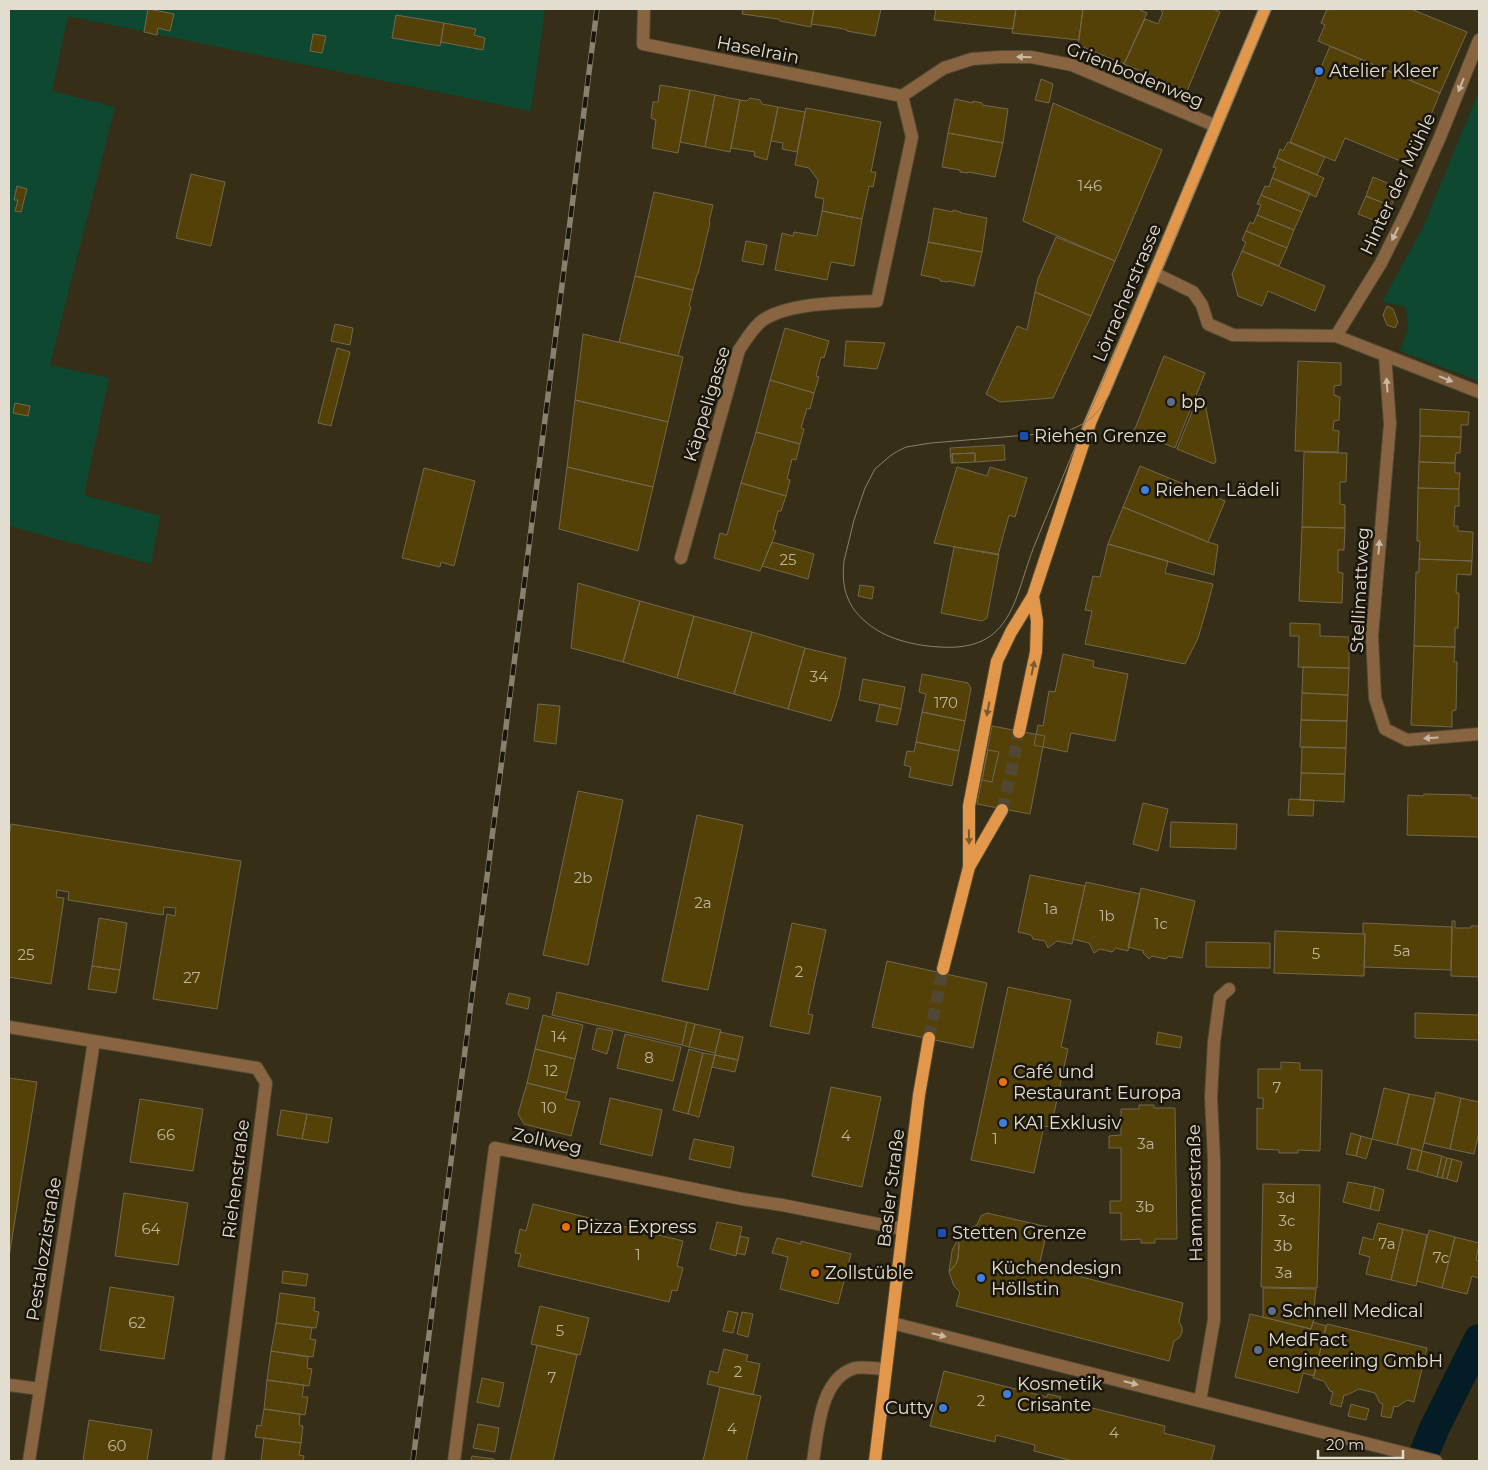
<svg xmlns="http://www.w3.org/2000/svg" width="1488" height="1470" font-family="Montserrat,sans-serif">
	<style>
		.green { fill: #0e4831 }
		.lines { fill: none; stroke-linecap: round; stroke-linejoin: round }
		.canal { stroke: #031c26; stroke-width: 30 }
		.building { fill: #534107; stroke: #716850 }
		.major-tunnel { stroke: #504833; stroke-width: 12; stroke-dasharray: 12 6; stroke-linecap: butt }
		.minor-casing { stroke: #524a34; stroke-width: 14 }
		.major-casing { stroke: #524a34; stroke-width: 14 }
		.minor { stroke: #896441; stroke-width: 12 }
		.major { stroke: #e3974a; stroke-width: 12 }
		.tram { stroke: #87816e; stroke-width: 1 }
		.rail-casing { stroke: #87816e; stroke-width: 5.5 }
		.rail { stroke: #1a160c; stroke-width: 4; stroke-dasharray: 11; stroke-linecap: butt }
		.oneway { fill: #c7b9a4 }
		.oneway2 { fill: #7e562b }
		.shop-dot { fill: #3f7fe0; stroke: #1a160c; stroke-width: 2 }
		.service-dot { fill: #5c6f8a; stroke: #1a160c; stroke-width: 2 }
		.transit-dot { fill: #1a4fb4; stroke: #1a160c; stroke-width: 2 }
		.food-dot { fill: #e8710a; stroke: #1a160c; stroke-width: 2 }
		.labels { text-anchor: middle; stroke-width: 5; stroke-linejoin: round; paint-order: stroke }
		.number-label { font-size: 15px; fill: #beb69d }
		.street-label { font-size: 18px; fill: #e2ddcf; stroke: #1a160c }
		.poi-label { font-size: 18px; fill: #e2ddcf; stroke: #1a160c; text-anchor: start }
	</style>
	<rect width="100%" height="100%" fill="#362e17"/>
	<path class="green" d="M9,9H545L531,111L68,16L52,91L115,107L50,365L109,378L84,495L160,516L151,564L9,526Z
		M1479,91V381L1400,351L1408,329L1406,307L1382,302L1423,227Z"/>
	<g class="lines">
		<path class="canal" d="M1421,1461L1434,1429L1479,1339"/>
	</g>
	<path class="building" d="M148,9L174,14L170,31L158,28L157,35L144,32Z
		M743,9H814L811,27L780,21L778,19L742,14Z
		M814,9H881L875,36L847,31V30L839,28L811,24Z
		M936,9H1016L1013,29L934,20Z
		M1016,9H1083L1079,40L1012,33Z
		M1083,9H1138L1147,13L1124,64L1078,45Z
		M1162,9H1213L1220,12L1187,91L1124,64L1145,19L1158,24L1163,12L1161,11Z
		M1327,9L1331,10L1332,9H1411L1467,32L1440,93L1318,41L1325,25L1321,23Z
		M396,15L444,23L440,46L392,38Z
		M444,23L476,29L474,35L485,38L483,50L441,42Z
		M313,34L326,36L322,53L310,51Z
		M1330,46L1440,93L1410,165L1345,138L1335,161L1290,142Z
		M1041,79L1053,84L1049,103L1035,100Z
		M660,85L690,90L678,153L652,148L656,120L651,118L653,102H658Z
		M690,90L715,95L705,147L680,142Z
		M715,95L740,100L730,152L705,147Z
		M750,98L760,100L762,104L778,107L767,160L754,156L755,152L731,148L740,100L747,101Z
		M955,99L973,103V101L982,103V105L1008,109L1003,143L948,133Z
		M1053,103L1162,150L1115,261L1023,221Z
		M778,107L805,112L797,152L782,149L783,143L771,141Z
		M806,108L881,122L871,172H876L875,178L873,187L869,186L862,219L822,211L824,199L815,197L818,180L809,168L795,165Z
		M948,133L1003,143L995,177L969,172L968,173L960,172V170L942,167Z
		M1288,142L1325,157L1317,175L1277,158L1280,149L1283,151Z
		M1277,158L1324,178L1316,197L1272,178L1276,168L1273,167Z
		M191,174L225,182L211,246L176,238Z
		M1373,177L1399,188L1391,206L1366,196Z
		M1272,178L1310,193L1302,212L1261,195L1265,186L1269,187Z
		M17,186L27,189L21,212L15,211L18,200H14Z
		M654,192L713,205L709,222L710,223L698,274H697L693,290L635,276Z
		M1261,195L1302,212L1294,230L1257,215L1261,205L1257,204Z
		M1366,196L1391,206L1384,224L1358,214Z
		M934,208L953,212V210L961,212V213L987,218L982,252L928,242Z
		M822,211L862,219L854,266L831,262L827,280L775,270L782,233L793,236L794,232L817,236Z
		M1257,215L1294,230L1287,248L1246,231L1250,222L1253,224Z
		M1246,231L1287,248L1279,266L1242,251L1246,242L1242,240Z
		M1056,237L1115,261L1091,316L1035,292L1038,279Z
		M746,241L767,245L763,265L742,261Z
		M928,242L982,252L974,286L948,281V282L940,281V279L921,275Z
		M1242,251L1325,286L1315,311L1268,291L1262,306L1238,296L1232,274Z
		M635,276L693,290L689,306L691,307L678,356L619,342Z
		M1035,292L1091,316L1053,398L1000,402L986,394L1017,326L1027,330Z
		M1387,306L1393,309L1398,322L1395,328L1387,325L1383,315Z
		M335,324L353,328L350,345L331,341Z
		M785,328L829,341L824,358L821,357L816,376L819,377L814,393L770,380Z
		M583,334L683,357L668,422L575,400Z
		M846,341L885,343L877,369L844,366Z
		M337,348L350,352L331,426L318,423Z
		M1164,356L1205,373L1175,448L1134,431Z
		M1298,361L1341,363V385L1334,386V395L1340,397L1339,420L1334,421L1333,430L1339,431L1338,452L1295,451Z
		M770,380L814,393L810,409L807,408L801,428L804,429L800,444L756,432Z
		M1199,395L1204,398L1216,461L1214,464L1177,449Z
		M575,400L668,422L653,487L567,467Z
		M15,403L30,406L28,416L13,413Z
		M1420,409L1469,412L1468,425H1461V437L1420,436Z
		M756,432L800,444L796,460L792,459L787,479L790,480L786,496L741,483Z
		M1420,436L1461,437L1460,453H1456L1455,463L1419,462Z
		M1004,445L1005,460L975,462V453L952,454L953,463H951L950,448Z
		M1304,452L1347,453L1346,482H1340V504L1345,505V528L1302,527Z
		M975,453V462L953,463L952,454Z
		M1419,462L1455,463V473H1460L1459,489L1418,488Z
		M1140,466L1225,501L1208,542L1123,507Z
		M567,467L653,487L638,551L559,529Z
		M957,467L987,476L990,467L1027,478L1015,517L1009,515L998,555L934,543Z
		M424,468L475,481L454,566L441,562L440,567L402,558Z
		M741,483L786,496L781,511H778L773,530L776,531L772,542L760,571L714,558L720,533L727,535Z
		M1418,488L1459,489V506H1455L1454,526H1458V531L1473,532L1472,561L1419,559L1420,541H1417Z
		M1123,507L1208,542L1218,545L1214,575L1108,544Z
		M1302,527L1345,528L1344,550H1338V572L1343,573L1342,603L1299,601Z
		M772,542L814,554L808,579L762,566Z
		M1108,544L1168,561L1165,573L1213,584L1206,611L1198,638L1185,664L1085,644L1092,611L1085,610L1093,576L1100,577Z
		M954,547L999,554L987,618L982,621L941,613Z
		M1419,559L1472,561L1471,575L1457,574L1456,593H1459L1458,628H1455V647L1414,646L1416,572H1419Z
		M578,583L640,601L623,662L571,648Z
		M860,585L874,587L872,599L858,596Z
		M640,601L694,616L677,678L623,662Z
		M694,616L752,632L734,694L677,678Z
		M1290,623L1320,624V636L1349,637V668L1298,667L1299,636H1290Z
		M752,632L805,648L788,709L734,694Z
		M1414,646L1455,647L1454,662H1457L1456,710L1452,711V727L1411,725Z
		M805,648L846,658L839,696L831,721L788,709Z
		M1063,654L1094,661L1093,667L1128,674L1115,741L1071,733L1067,752L1034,745L1038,725L1043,726L1049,691L1055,692Z
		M1303,667L1349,668L1348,695L1302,693Z
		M922,674L968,683L971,688L965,721L922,712L926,694L919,692Z
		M863,679L905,687L901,709L859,700Z
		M1302,693L1348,695L1347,721L1301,720Z
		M538,704L560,706L556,744L534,741Z
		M880,704L901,709L897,725L876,721Z
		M922,712L965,721L959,751L916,742Z
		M1301,720L1347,721L1346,748L1300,747Z
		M992,726L1045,736L1030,814L977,804Z
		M916,742L959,751L952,786L909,777L911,767L904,765L907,751L914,752Z
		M1302,747L1346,748L1345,774L1301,773Z
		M988,750L999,752L992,782L982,780Z
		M1301,773L1345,774L1344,802L1300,800Z
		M578,791L623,800L588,965L543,955Z
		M1424,794L1471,795V798H1479V837L1407,835L1408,795L1423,796Z
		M1289,799L1314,800L1313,816L1288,815Z
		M1143,803L1168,809L1158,851L1133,844Z
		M697,815L743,825L708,990L662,981Z
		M1171,822L1237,824L1236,849L1170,847Z
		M11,824L241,861L217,1009L153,999L167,914L175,916L176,908L164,907L163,915L68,900L69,892L57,890L56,897L64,898L51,984L9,977V837Z
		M1030,875L1085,886L1072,944L1057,941L1048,948L1045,941L1033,939L1031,935L1018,932Z
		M1086,882L1140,894L1128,951L1116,948L1112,952L1100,949L1094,953L1089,943L1073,939Z
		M1141,888L1195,901L1182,958L1169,956L1166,959L1152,956L1149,959L1143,953L1144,951L1128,947Z
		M99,918L127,923L120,970L92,966Z
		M1452,921H1455V928H1471V926H1479V977L1451,976Z
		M792,923L826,930L808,1014L813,1015L809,1034L770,1026Z
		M1363,923L1452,927L1451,970L1364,967L1365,934H1363Z
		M1275,931L1365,934L1364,976L1274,973Z
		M1206,942L1270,943V968L1206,967Z
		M887,961L987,983L973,1048L872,1027Z
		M92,966L120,970L116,993L88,989Z
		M1008,987L1071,1000L1061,1047L1068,1049L1051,1127L1044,1126L1034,1173L971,1160Z
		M557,992L687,1022L682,1045L552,1015Z
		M509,993L530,998L528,1009L506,1004Z
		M1415,1013L1479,1015V1040L1415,1038Z
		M543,1015L583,1025L575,1059L535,1049Z
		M687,1022L695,1024L689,1047L682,1045Z
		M695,1024L721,1030L715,1053L689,1047Z
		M597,1028L613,1031L607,1054L592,1049Z
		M720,1032L743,1037L738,1060L715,1055Z
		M1158,1032L1182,1037L1180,1048L1156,1044Z
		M625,1034L681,1047L673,1081L617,1068Z
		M535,1049L575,1059L567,1093L527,1083Z
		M689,1049L703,1053L688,1114L673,1110Z
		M703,1053L715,1055L699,1117L688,1114Z
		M715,1055L738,1060L735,1072L712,1067Z
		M1281,1062L1300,1063V1070H1322L1320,1151L1298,1150V1153H1279V1150L1257,1149V1108L1263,1109V1098H1258V1069H1281Z
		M9,1078L37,1082L9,1257Z
		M527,1083L567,1093L565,1099L580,1102L571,1136L524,1124L518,1114Z
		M831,1087L881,1097L862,1187L812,1176Z
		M1384,1088L1409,1094L1397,1145L1372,1139Z
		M1436,1092L1461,1098L1450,1149L1424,1143Z
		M1409,1094L1435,1099L1422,1151L1397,1145Z
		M610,1098L662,1110L652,1156L600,1144Z
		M1461,1098L1479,1102V1132L1474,1154L1450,1149Z
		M140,1099L203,1109L193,1171L130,1162Z
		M1139,1105H1154V1108H1175L1177,1239H1155V1243H1141V1239L1121,1240V1213H1110V1201H1121V1148H1109V1136L1121,1135V1109H1139Z
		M281,1110L307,1114L302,1139L277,1135Z
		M307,1114L332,1118L328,1143L302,1139Z
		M1351,1133L1361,1136L1356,1156L1346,1154Z
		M1361,1136L1372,1139L1366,1159L1356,1156Z
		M694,1139L734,1147L730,1168L689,1159Z
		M1412,1148L1422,1151L1417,1171L1407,1169Z
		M1422,1151L1442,1156L1437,1177L1417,1171Z
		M1442,1156L1447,1158L1442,1178L1437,1177Z
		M1447,1158L1452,1159L1447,1179L1442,1178Z
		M1452,1159L1462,1162L1457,1182L1447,1179Z
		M1348,1182L1375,1187L1370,1209L1343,1202Z
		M1263,1184L1320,1185L1317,1288L1261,1287Z
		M1375,1187L1384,1190L1379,1211L1370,1209Z
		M124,1193L188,1203L178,1265L115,1256Z
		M533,1204L683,1241L677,1266L683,1268L677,1291L672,1290L669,1302L518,1266L521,1254L515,1253L520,1229L526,1231Z
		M987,1213L1048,1227L1039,1266L1183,1303L1179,1322L1182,1327V1333L1179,1338L1174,1341L1169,1361L956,1306L960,1292L954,1286L949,1272L956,1264L958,1258L959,1246L958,1238L965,1231L977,1225L981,1216Z
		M717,1222L742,1227L736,1256L710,1249Z
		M1378,1223L1403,1229L1391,1280L1366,1274L1370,1257L1359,1254L1363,1237L1373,1240Z
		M1403,1229L1427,1235L1416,1286L1391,1280Z
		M1429,1230L1455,1237L1442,1288L1417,1281Z
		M740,1236L749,1238L745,1255L736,1253Z
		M1455,1237L1479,1243L1476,1260L1479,1261V1278L1472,1276L1467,1294L1442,1288Z
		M777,1238L801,1244V1241L851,1254L838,1304L780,1289L788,1257L772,1253Z
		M958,1238L959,1246L958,1258L956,1264L949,1272L952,1251Z
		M283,1271L308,1274L306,1286L282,1283Z
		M110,1287L174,1297L164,1359L100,1350Z
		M1263,1288L1316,1289L1314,1308L1317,1309L1311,1329L1263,1317Z
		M280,1293L315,1298L314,1311L319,1312L316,1328L276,1323Z
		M540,1306L589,1318L580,1355L531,1344Z
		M728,1311L738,1313L733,1333L723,1331Z
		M742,1312L753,1314L748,1337L737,1334Z
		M1250,1314L1311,1329L1313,1322L1326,1326L1314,1376L1303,1373L1298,1393L1235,1377Z
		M276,1323L312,1328L310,1339L316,1340L313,1357L271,1351Z
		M1327,1324L1427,1348L1414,1402L1407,1400L1397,1407L1394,1406L1391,1418L1381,1416L1383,1404L1380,1403L1375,1393L1359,1389L1347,1395H1344L1341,1407L1330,1404L1333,1392L1330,1391L1324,1381L1313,1378Z
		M537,1345L577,1355L553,1461H510Z
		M724,1349L748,1355L746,1361L760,1364L753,1395L707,1384L710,1371L718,1373Z
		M271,1351L308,1357L307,1368L312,1369L309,1386L267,1380Z
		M944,1371L1047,1397L1048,1394L1061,1397L1060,1400L1165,1426L1164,1433L1215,1446L1211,1461H1073L1034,1451L1035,1445L996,1435L995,1442L930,1426Z
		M482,1378L504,1383L499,1407L477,1402Z
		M267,1380L304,1385L302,1397H308L305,1415L264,1409Z
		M720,1387L761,1396L746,1461H703Z
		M1351,1404L1369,1409L1366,1420L1348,1416Z
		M264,1409L300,1414L299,1425L303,1426L301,1443L255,1437L257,1425L261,1426Z
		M89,1420L152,1430L147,1461H83Z
		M478,1424L499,1428L495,1452L473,1448Z
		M264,1438L301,1443L299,1455L304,1456L303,1461H261Z
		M472,1456L494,1459V1461H471Z"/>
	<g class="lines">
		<path class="major-tunnel" d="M1002,810L1010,778L1019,732
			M929,1038L943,969"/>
		<g class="minor-casing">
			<path id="minor" d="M644,9L643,44L902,96
				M902,96L944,68L972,59L1000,57H1031L1072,65L1216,126
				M1154,273L1193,292L1202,305L1208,324L1233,335L1336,336L1479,392
				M1336,336L1381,263L1407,211L1440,137L1479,40
				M1385,355L1390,424L1372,636L1375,698L1385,729L1407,740L1479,734
				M681,558L739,350C746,340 753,327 763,320C790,302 844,303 877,301L912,137L902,96
				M9,1027L257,1068L266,1083L218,1461
				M892,1323L1436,1461
				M9,1385L40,1389
				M1200,1401L1214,1320V1160L1211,1097L1214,1042L1220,997L1229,989
				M29,1461L94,1041
				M454,1461L495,1148L742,1199L782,1205L903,1229
				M813,1461C818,1431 820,1378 855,1368C864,1366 877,1369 886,1369"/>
		</g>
		<g class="major-casing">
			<path id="major" d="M1019,732L1036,652L1037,621L1033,596
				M969,867V806L997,661L1011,632L1033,596L1090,423L1160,260L1265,9
				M943,969L969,867L1002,810
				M875,1461L919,1095L929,1038"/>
		</g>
		<use href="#minor" class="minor"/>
		<use href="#major" class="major"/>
		<path class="tram" d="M1259,9C1204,138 1150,268 1096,398L1085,422L1084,425C1068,465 1051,505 1035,544C1014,596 1014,652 940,647C920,646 900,642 882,633C852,616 840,595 844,561L854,520L865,488L875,469L890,456L898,451L906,447L931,443L1063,432C1087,425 1097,415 1109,395L1271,9"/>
		<g class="rail-casing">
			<path id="rail" d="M413,1461L597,9"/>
		</g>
		<use href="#rail" class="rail"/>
	</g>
	<defs><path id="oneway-solid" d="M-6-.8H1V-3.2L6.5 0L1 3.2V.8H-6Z" transform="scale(1.25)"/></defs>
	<g class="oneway">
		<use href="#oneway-solid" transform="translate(1024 57) rotate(-179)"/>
		<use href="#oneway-solid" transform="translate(1461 85) rotate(112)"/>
		<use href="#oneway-solid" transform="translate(1395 234) rotate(116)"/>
		<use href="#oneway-solid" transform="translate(1446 379) rotate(22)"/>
		<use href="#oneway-solid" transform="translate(1387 385) rotate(-94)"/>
		<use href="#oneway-solid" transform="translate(1379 547) rotate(-85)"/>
		<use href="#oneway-solid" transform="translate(1431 738) rotate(176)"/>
		<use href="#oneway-solid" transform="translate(939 1335) rotate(14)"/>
		<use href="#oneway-solid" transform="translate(1131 1383) rotate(14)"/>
	</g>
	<g class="oneway2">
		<use href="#oneway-solid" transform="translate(1033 668) rotate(-78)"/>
		<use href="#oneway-solid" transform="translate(988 709) rotate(101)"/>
		<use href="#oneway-solid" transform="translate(969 837) rotate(89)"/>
	</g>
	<g class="shop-dot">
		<circle cx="1319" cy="71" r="5"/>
		<circle cx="1145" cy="490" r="5"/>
		<circle cx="1003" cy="1123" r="5"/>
		<circle cx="981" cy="1278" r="5"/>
		<circle cx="1007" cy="1394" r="5"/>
		<circle cx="943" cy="1408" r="5"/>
	</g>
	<g class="service-dot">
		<circle cx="1171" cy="402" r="5"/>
		<circle cx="1272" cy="1311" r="5"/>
		<circle cx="1258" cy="1350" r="5"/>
	</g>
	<g class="transit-dot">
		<rect x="1019" y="431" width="10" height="10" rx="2.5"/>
		<rect x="937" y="1228" width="10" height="10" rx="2.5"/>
	</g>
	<g class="food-dot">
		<circle cx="1003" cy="1082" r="5"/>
		<circle cx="566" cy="1227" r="5"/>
		<circle cx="815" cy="1273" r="5"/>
	</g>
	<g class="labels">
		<g class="number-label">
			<text x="1090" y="191">146</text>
			<text x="788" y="565">25</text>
			<text x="819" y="682">34</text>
			<text x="946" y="708">170</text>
			<text x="583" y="883">2b</text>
			<text x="703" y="908">2a</text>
			<text x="1051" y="914">1a</text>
			<text x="1107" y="921">1b</text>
			<text x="1161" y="929">1c</text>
			<text x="1402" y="956">5a</text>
			<text x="1316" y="959">5</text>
			<text x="26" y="960">25</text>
			<text x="799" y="977">2</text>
			<text x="192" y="983">27</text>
			<text x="559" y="1042">14</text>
			<text x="649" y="1063">8</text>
			<text x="551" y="1076">12</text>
			<text x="1277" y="1093">7</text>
			<text x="549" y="1113">10</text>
			<text x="166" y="1140">66</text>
			<text x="846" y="1141">4</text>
			<text x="995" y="1144">1</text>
			<text x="1146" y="1149">3a</text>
			<text x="1286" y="1203">3d</text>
			<text x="1145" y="1212">3b</text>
			<text x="1287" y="1226">3c</text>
			<text x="151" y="1234">64</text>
			<text x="1387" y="1249">7a</text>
			<text x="1283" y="1251">3b</text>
			<text x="638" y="1260">1</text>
			<text x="1441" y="1263">7c</text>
			<text x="1284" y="1278">3a</text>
			<text x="137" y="1328">62</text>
			<text x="560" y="1336">5</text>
			<text x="738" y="1377">2</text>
			<text x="552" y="1383">7</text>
			<text x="981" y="1406">2</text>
			<text x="732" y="1434">4</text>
			<text x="1114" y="1438">4</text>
			<text x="117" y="1451">60</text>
		</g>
		<g class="street-label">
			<text transform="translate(758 50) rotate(11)" y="6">Haselrain</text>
			<text transform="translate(1135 75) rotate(22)" y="6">Grienbodenweg</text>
			<text transform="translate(1398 184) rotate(-65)" y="6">Hinter der Mühle</text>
			<text transform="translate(1127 293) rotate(-67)" y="6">Lörracherstrasse</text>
			<text transform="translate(707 404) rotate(-73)" y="6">Käppeligasse</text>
			<text transform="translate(1360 590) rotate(-87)" y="6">Stellimattweg</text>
			<text transform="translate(547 1141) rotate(12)" y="6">Zollweg</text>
			<text transform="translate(236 1179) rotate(-83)" y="6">Riehenstraße</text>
			<text transform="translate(891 1188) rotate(-83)" y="6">Basler Straße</text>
			<text transform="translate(1195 1193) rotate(-91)" y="6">Hammerstraße</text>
			<text transform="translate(44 1249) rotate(-81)" y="6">Pestalozzistraße</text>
		</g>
		<g class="poi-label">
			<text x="1329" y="77">Atelier Kleer</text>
			<text x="1181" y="408">bp</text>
			<text x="1034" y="442">Riehen Grenze</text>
			<text x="1155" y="496">Riehen-Lädeli</text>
			<text x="1013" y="1078">Café und<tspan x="1013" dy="21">Restaurant Europa</tspan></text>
			<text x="1013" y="1129">KA1 Exklusiv</text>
			<text x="576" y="1233">Pizza Express</text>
			<text x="952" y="1239">Stetten Grenze</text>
			<text x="991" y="1274">Küchendesign<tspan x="991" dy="21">Höllstin</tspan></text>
			<text x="825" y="1279">Zollstüble</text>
			<text x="1282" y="1317">Schnell Medical</text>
			<text x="1268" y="1346">MedFact<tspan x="1268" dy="21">engineering GmbH</tspan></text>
			<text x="1017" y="1390">Kosmetik<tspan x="1017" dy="21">Crisante</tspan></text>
			<text x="933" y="1414" text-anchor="end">Cutty</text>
		</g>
	</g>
	<rect width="1488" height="1470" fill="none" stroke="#e2ddcf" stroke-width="20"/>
	<path d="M1318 1450v8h85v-8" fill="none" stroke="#e2ddcf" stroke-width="2.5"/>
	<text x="1326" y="1450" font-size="15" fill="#e2ddcf" stroke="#1a160c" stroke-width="4" paint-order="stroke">20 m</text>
</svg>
